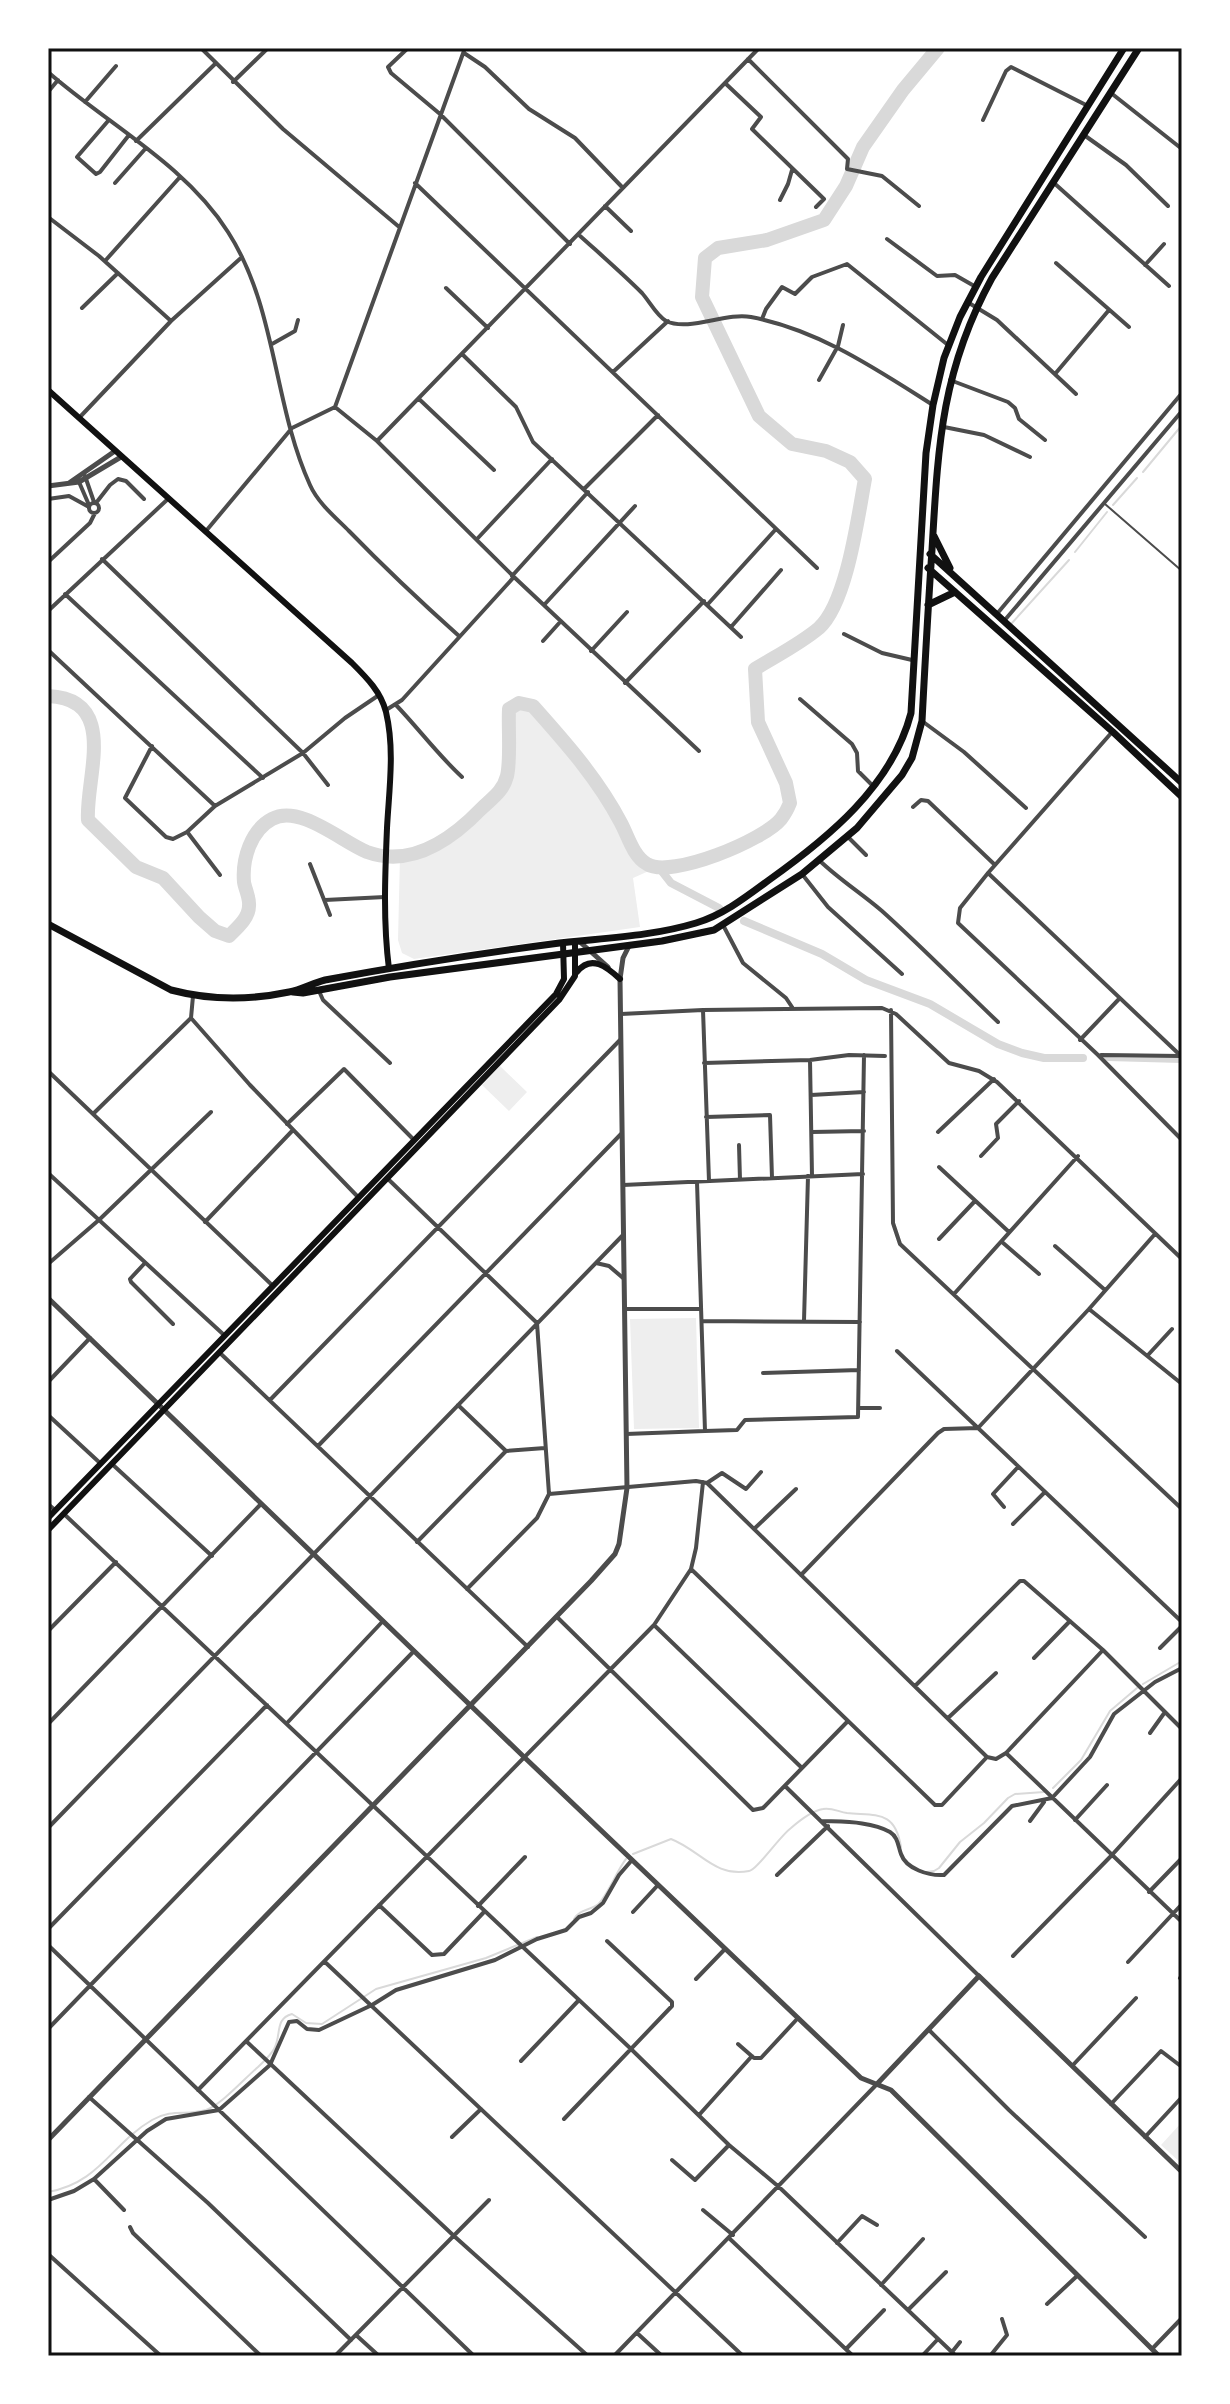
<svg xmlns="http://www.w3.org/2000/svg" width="1230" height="2404" font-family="'DejaVu Sans',sans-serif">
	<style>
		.green { fill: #eee }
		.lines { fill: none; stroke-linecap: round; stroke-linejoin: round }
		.stream { stroke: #d9d9d9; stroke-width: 2 }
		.canal { stroke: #d9d9d9; stroke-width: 8 }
		.river { stroke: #d9d9d9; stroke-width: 14 }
		.service { stroke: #4c4c4c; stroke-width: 2 }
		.minor { stroke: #4c4c4c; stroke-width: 4 }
		.tertiary { stroke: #4c4c4c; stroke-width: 5 }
		.secondary { stroke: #111; stroke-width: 6 }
		.primary { stroke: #111; stroke-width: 7 }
		.neatline { fill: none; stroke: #111; stroke-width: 3 }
	</style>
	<rect width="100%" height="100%" fill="#fff"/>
	<path class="green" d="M533,706L592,775L645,864L651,870L633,878L640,927L414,959L402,953L398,940L400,856C432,858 496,807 506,777C512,760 508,728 509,709Z
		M500,1066L527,1092L509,1111L482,1085Z
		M696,1318L699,1428L634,1429L630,1319Z
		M1182,2122V2164L1161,2145Z"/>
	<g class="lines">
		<path class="stream" d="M1143,472L1182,425
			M1113,505L1137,478
			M1075,552L1107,512
			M1012,623L1069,560
			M1143,1684L1182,1661
			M1053,1788L1081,1760L1110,1711L1137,1688
			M633,1854L671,1839C700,1850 715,1878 749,1871C757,1870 779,1837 791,1828C799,1821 811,1811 823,1809C831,1807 839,1812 847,1813C877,1816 895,1810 901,1847
			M926,1872L934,1871L939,1868L960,1842L984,1823L1008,1798L1015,1794L1044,1792
			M574,1919C580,1909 588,1911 597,1905C606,1899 617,1870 626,1859
			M48,2192C100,2183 112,2143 152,2120C173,2108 186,2116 206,2110C221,2105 245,2078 258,2067C264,2061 270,2056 274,2049C282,2035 274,2019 292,2014L306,2023L322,2024L376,1989L486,1958L537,1937"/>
		<path class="canal" d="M660,869L671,883L719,908
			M744,921L822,954L866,980L930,1004L998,1044L1022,1053L1044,1058H1083
			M1108,1057L1182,1059"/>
		<path class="river" d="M48,696C120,699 85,778 88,820L136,867L163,878L199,917L215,931L229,936C237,928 249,918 249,906C250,898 245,889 244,882C242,859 251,830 272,819C300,804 342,842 367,852C411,868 452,839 481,809C491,799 503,792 507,776C511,759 508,728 509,709L519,703L533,706C566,743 598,779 621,823C628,836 633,856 647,864C671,879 764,840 781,819C785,814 788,808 790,803L786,783L758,722L755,669C776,656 800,644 819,628C847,603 858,516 865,479L850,462L826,451L792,444L759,416L702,297L705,258L718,248L767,240L824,220L846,186L863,147L903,90L938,48"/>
		<path class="service" d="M1105,504L1182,571"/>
		<path class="minor" d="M201,48L283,129L398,226
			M408,48L388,67L391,73L440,114L570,244
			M464,53L485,67L529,109L575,138L622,187
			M748,59L848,159L847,169L882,176L919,206
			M48,72C107,124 185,164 228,232C277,308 273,404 310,485C318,503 335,517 349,531C384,567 421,602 459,636
			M233,82L268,48
			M725,83L761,117L752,129L824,199L816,207
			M48,92L58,80
			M1111,93L1182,149
			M85,102L116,66
			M983,120L1006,71L1011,67L1088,106
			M108,121L77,157L96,174L100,172L129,135
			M1084,135L1126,165L1168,206
			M136,141L215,64
			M115,183L146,148
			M415,183L817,568
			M1054,183L1169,286
			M780,200L788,184L792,170
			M605,206L631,231
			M48,217L99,256L171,321
			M579,235C600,254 622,273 642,293C650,302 656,315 666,321C689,332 726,312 751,317C819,330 876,369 933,405
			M887,239L937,276L955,275L976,287
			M105,261L180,177
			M1056,263L1129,327
			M1145,265L1164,244
			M446,288L488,328
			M969,303L997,320L1076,394
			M82,308L118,273
			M762,319L766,309L782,287L795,294L812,277L847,264L948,345
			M272,344L295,331L298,320
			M462,354L516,407L533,442L741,637
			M613,372L668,321
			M1055,374L1109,310
			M819,380L838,346L843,325
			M950,380L1008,402L1015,408L1019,419L1045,440
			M419,399L494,470
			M335,407L465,48
			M79,418L171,321L242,257
			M944,427L984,435L1030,457
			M377,441L759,48
			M85,476L94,502
			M79,482L89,505
			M584,489L658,415
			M48,499L69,496L89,507
			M89 508a5 5 0 1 1 10 0a5 5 0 1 1-10 0Z
			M96,503L110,485L118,479L126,481L144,499
			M206,531L292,428L335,407L377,441L514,577L699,751
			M477,539L552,459
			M102,559L303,753L328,785
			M48,562L90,523L95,513
			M512,576L588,492
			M65,594L263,778
			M708,604L776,529
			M544,605L635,506
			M48,611L169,498
			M996,615L1182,393
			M1004,621L1182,411
			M731,627L781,570
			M844,634L882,653L912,660
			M543,641L561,621
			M48,650L215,806
			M591,651L627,612
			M625,683L704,601
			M800,699L852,744L857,753L858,771L873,786
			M396,705C419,729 438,755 462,777
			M386,710L402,700L514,577
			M922,721L964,752L1026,808
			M1113,731L988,873L960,908L958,923L1098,1055L1182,1140
			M152,746L125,798L166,837L173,839L187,832L215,806L303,753L345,718L379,695
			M913,807L921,800L928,801L995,865
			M188,833L220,875
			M848,837L866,855
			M820,861C840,880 861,893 882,911C922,947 959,985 998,1022
			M310,864L330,915
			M988,873L1181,1056
			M802,874L828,907L902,974
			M325,900L385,897
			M723,925L743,963L786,998L792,1007
			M319,991L323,1000L390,1063
			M703,1010L709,1181
			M891,1010L893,1223L900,1244L1182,1509
			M621,1014L703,1010L882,1008L896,1014L949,1063L979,1071L997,1082L1182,1259
			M191,1018L250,1085L358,1197
			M1080,1040L1119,999
			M1101,1055L1181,1056
			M810,1060L812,1176
			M704,1063L810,1060L849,1055L885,1056
			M48,1071L273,1286
			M811,1095L864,1092
			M93,1114L191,1018L193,996
			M706,1117L770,1115L772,1178
			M287,1124L344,1069L414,1140
			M812,1132L864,1131
			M938,1132L994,1079
			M739,1145L740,1180
			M981,1156L998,1138L996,1124L1019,1101
			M939,1167L1009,1232
			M48,1173L224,1335
			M388,1179L537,1323L549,1494L537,1518L467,1589
			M697,1182L705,1431L737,1430L745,1420L858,1417L864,1055
			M623,1185L863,1174
			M205,1222L293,1130
			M939,1239L975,1201
			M1002,1242L1039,1274
			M1055,1246L1105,1290
			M596,1263L609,1266L623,1278
			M48,1264L100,1219L211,1112
			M144,1264L130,1279L131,1282L173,1324
			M954,1294L1078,1156
			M625,1309H701
			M1089,1309L1182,1384
			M702,1321L860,1322
			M804,1321L808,1176
			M897,1351L1182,1622
			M220,1353L528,1647
			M1148,1355L1172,1329
			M763,1373L859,1370
			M48,1382L90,1338
			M270,1400L620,1040
			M458,1405L506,1451L545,1448
			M859,1408H880
			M48,1415L100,1463
			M626,1434L705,1431
			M318,1446L621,1134
			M112,1464L212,1556
			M707,1483L722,1473L746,1489L761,1472
			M549,1494L696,1481L707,1483L987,1757L996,1759L1006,1753L1182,1922
			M48,1504L55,1510
			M1004,1507L993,1494L1018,1467
			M64,1514L630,2048L729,2145L779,2187L956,2356
			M1013,1524L1045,1492
			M754,1529L796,1489
			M417,1542L506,1451
			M691,1569L935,1805H942L987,1757
			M801,1575L938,1433L944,1429L978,1428L1089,1309L1155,1234
			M557,1617L753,1810L763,1808L847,1722
			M654,1625L802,1768
			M48,1631L116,1562
			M1160,1648L1182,1626
			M1034,1658L1070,1621
			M915,1686L1020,1581H1024L1103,1650L1182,1729
			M948,1718L996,1673
			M287,1723L383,1621
			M48,1724L261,1504
			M1150,1733L1165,1712
			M1006,1753L1103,1650
			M785,1786L979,1976
			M1075,1820L1107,1785
			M821,1821C843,1822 871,1821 890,1832C898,1837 898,1846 901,1854C906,1869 929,1876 944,1875L1012,1806L1052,1798L1090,1757L1114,1714L1155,1682L1182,1668
			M1030,1821L1044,1802
			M48,1828L623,1235
			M777,1875L828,1826
			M1149,1892L1182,1858
			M379,1905L432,1955L444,1954L484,1912
			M478,1906L525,1857
			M633,1912L658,1885
			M48,1929L267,1705
			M48,1945L474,2356
			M1013,1956L1111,1856L1182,1778
			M325,1962L743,2356
			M1128,1962L1182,1904
			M1180,1978L1182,1975
			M696,1979L725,1949
			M48,2029L414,1651
			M929,2030L1009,2110L1145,2237
			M246,2041L454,2236L588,2356
			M738,2044L754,2058H761L798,2018
			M521,2061L579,2000
			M1073,2065L1136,1998
			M198,2090L654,1625L691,1569L696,1548L703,1482
			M89,2097L208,2203L351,2340
			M1111,2104L1161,2051L1182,2067
			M699,2115L752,2056
			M564,2119L672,2006V2002L607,1941
			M452,2137L481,2109
			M1145,2137L1182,2097
			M672,2160L695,2180L729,2145
			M94,2179L124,2210
			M48,2200L74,2191L94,2179L147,2131L166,2119L219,2110L270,2065L289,2022L297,2021L307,2029L319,2030L372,2005L396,1990L495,1960L537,1939L566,1930L579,1917L591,1913L603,1903L619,1875L632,1860
			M703,2210L733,2235
			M130,2227L133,2233L261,2356
			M730,2239L853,2356
			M837,2243L862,2216L877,2225
			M48,2254L161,2356
			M881,2285L923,2239
			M1047,2304L1077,2276
			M908,2310L946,2272
			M637,2333L662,2356
			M356,2335L379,2356
			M846,2349L884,2310
			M1152,2349L1180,2320
			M952,2352L960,2342
			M335,2356L489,2200
			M614,2356L877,2084
			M922,2356L938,2339
			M990,2356L1007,2335L1002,2319"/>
		<path class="tertiary" d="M69,483L115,451
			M48,486L79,482L121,457
			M580,942L608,967
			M48,1298L523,1756L861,2078L891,2090L1159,2356
			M877,2084L979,1976L1182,2172
			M48,2140L591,1581L615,1554L619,1544L627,1488L620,979L623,958L629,946"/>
		<path class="secondary" d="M48,390L352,663C367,678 381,692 386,712C395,750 389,790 387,828C385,875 383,922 389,969
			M577,972C591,954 607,967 620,979
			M48,1518L556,994L564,979L563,943
			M48,1530L559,1000L575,976V942"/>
		<path class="primary" d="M934,536L950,568
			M930,554L1182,783
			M928,568L1113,732L1182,797
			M928,605L955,592
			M48,924L171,990C209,1000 251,1000 289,992C301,990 313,983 325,980C400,966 476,954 552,944C600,938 650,937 696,923C723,915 746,897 769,880C828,838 892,786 911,713L926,453L933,405L944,358L960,317L981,277L1124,48
			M293,992L303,993L390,977L662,941L714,930L802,874L857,828L902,775L912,758L922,721C925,664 928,607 932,550C938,447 941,371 992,278L1139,48"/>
	</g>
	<rect width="1230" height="2404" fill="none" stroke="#ffffff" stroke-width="100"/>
	<rect x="50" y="50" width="1130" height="2304" class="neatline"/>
</svg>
